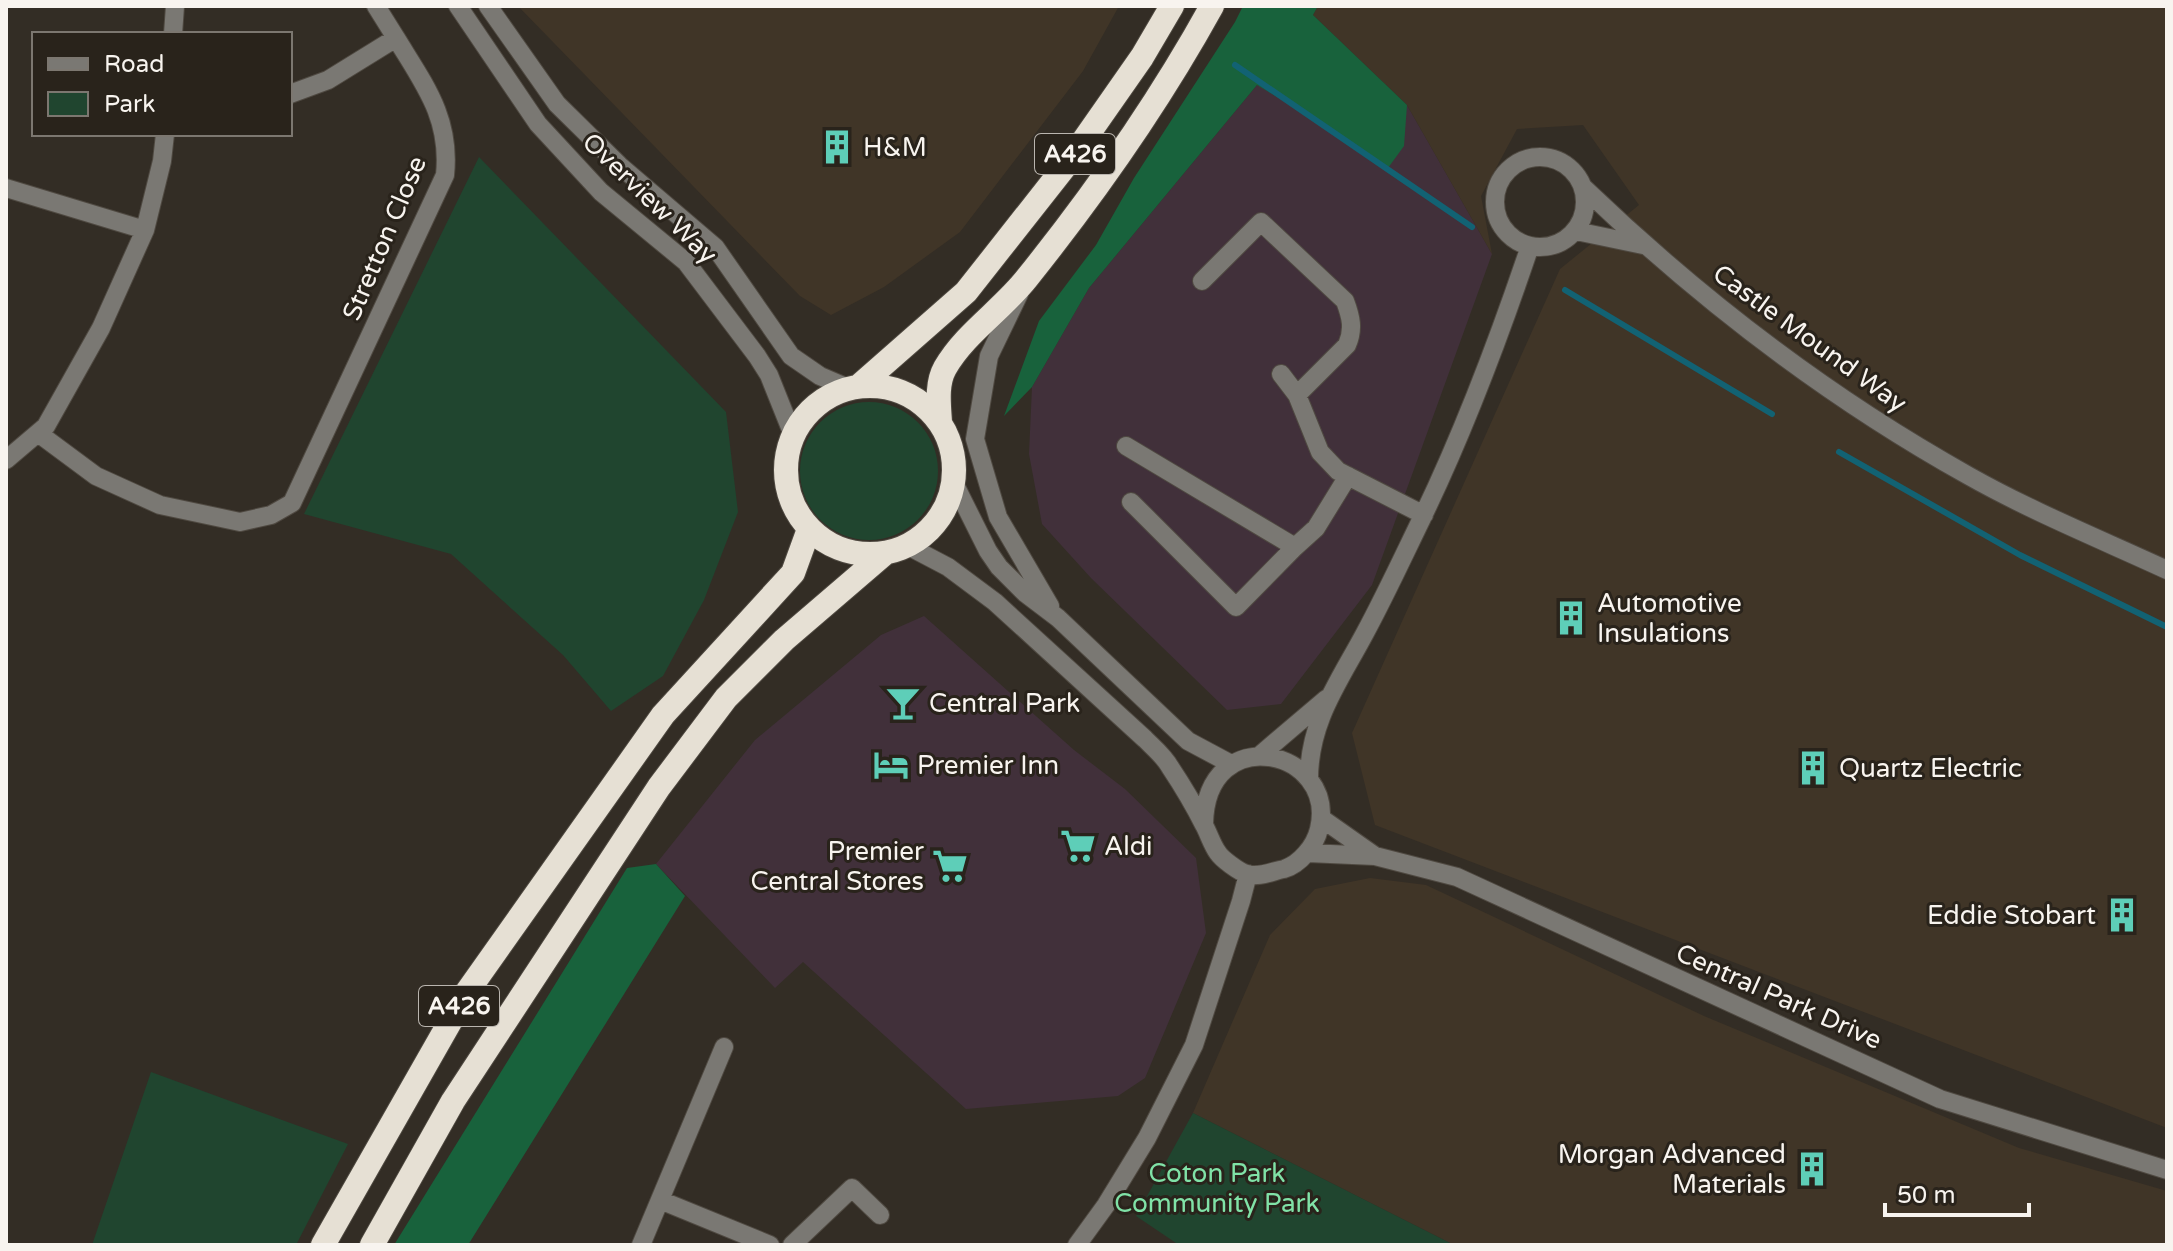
<svg xmlns="http://www.w3.org/2000/svg" width="2173" height="1251" font-family="'Varela Round',sans-serif">
	<style>
		.commercial { fill: #41303a }
		.built { fill: #403527 }
		.green { fill: #20452f }
		.forest { fill: #18623c }
		.lines { fill: none; stroke-linecap: round; stroke-linejoin: round }
		.stream { stroke: #126273; stroke-width: 6 }
		.minor-casing { stroke: #4f4941; stroke-width: 20 }
		.highway-casing { stroke: #4f4941; stroke-width: 26 }
		.minor { stroke: #7a7873; stroke-width: 18 }
		.highway { stroke: #e6e0d4; stroke-width: 24 }
		.labels { text-anchor: middle; stroke-width: 6; stroke-linejoin: round; paint-order: stroke }
		.shield { fill: #29231b; stroke: #bab5af; stroke-width: 2 }
		.shield-label { font-size: 24px; font-weight: bold; fill: #f8f4ef }
		.poi-label { font-size: 26px; fill: #f8f4ef; stroke: #29231b; text-anchor: start }
		.street-label { font-size: 26px; fill: #f8f4ef; stroke: #29231b }
		.park-label { font-size: 26px; fill: #80e2a7; stroke: #29231b }
	</style>
	<rect width="100%" height="100%" fill="#332d25"/>
	<path class="commercial" d="M1257,85L1407,105L1492,254L1372,585L1281,704L1227,710L1091,578L1042,524L1029,454L1032,387L1089,288Z
		M924,616L1074,750L1125,789L1196,858L1206,933L1145,1078L1118,1096L966,1109L803,962L775,988L656,864L755,740L881,635Z"/>
	<path class="built" d="M518,6H1119L1083,71L960,232L884,287L831,315L800,296Z
		M1318,6H2167V1128L1375,825L1352,733L1560,269L1639,205L1583,125L1517,129L1481,196L1492,254L1407,105L1313,15Z
		M1370,878L1426,885L1704,1016L2019,1148L2167,1191V1245H1454L1193,1113L1270,935L1315,889Z"/>
	<path class="green" d="M479,157L726,412L738,512L704,600L663,676L611,711L563,655L451,554L304,514Z
		M800 471a69 69 0 1 1 138 0a69 69 0 1 1-138 0Z
		M151,1072L348,1144L296,1245H92Z
		M1193,1113L1454,1245H1179L1136,1216Z"/>
	<path class="forest" d="M1243,6H1318L1313,15L1407,105L1404,146L1388,168L1347,139L1257,85L1089,288L1032,387L1004,416L1039,321L1096,245L1134,178L1235,22Z
		M656,864L685,896L468,1245H394L627,868Z"/>
	<g class="lines">
		<path class="stream" d="M1235,65L1472,227
			M1565,290L1772,414
			M1839,452L2020,555L2167,627"/>
		<g class="minor-casing">
			<path id="minor" d="M376,6L396,38
				M458,6L538,124L601,192L686,262L757,356L769,375L793,435
				M488,6L557,104L619,165L715,247L791,356L820,376L848,388
				M173,34L175,6
				M1495 202a45 45 0 1 1 90 0a45 45 0 1 1-90 0Z
				M6,188L145,230
				M1584,188C1700,299 1829,398 1969,476C2031,511 2102,540 2167,570
				M1576,231L1643,245
				M1202,281L1261,222L1345,301C1351,317 1354,329 1347,345L1297,395
				M1019,294L989,356L975,439L998,517L1050,606
				M1281,374L1297,395L1320,452L1338,471L1424,515
				M38,433L96,476L160,505L240,522L271,515L292,503L445,175C451,118 424,84 396,38L328,80L290,94
				M1126,446L1295,547L1316,528L1348,476
				M6,460L46,426L101,328L145,230L162,161L165,134
				M954,483L988,551L999,567L1025,593L1058,618L1188,741L1231,764
				M1131,502L1236,607L1295,547
				M908,546L948,567L995,602L1145,739C1154,748 1164,756 1170,767C1182,785 1194,805 1204,825C1209,834 1212,845 1218,853C1222,859 1239,872 1247,874C1258,878 1273,871 1284,869C1300,864 1315,846 1319,829C1338,749 1206,719 1204,824
				M1259,756L1326,699
				M1309,779C1309,721 1339,682 1365,633C1385,596 1403,557 1422,518C1464,431 1499,338 1530,246
				M1321,818L1375,856
				M1308,853L1375,856L1457,877L1940,1099L2167,1170
				M660,1200L770,1245
				M641,1245L724,1047
				M792,1245L852,1188L880,1215
				M1077,1245L1106,1205L1147,1138L1194,1045L1241,901L1248,874"/>
		</g>
		<g class="highway-casing">
			<path id="highway" d="M786 470a84 84 0 1 1 168 0a84 84 0 1 1-168 0Z
				M859,386L966,292L1070,160L1142,57L1172,6
				M940,422C939,405 936,384 945,368C965,333 1002,310 1027,278C1096,192 1159,102 1212,6
				M323,1245L467,992L663,715L793,573L809,529
				M372,1245L453,1101L659,787L726,698L784,640L883,555"/>
		</g>
		<use href="#minor" class="minor"/>
		<use href="#highway" class="highway"/>
	</g>
	<defs>
		<g id="building-bare" transform="scale(2.76)"><path d="M-4-6H4V6H1V3H-1V6H-4ZM-2.5-4.3h1.7v1.8h-1.7ZM.8-4.3h1.7v1.8H.8ZM-2.5-1h1.7V.8h-1.7ZM.8-1h1.7V.8H.8Z" fill="#5eceb8" stroke="#29231b" stroke-width="2.5" paint-order="stroke"/></g>
		<g id="bar-bare" transform="scale(2.76)"><path d="M-6-5H6L.8 .8V4.5H3.5V6h-7V4.5H-.8V.8Z" fill="#5eceb8" stroke="#29231b" stroke-width="2.5" paint-order="stroke"/></g>
		<g id="hotel-bare" transform="scale(2.76)"><path d="M-6-4.5h1.5V1H6V5H4.5V3h-9V5H-6ZM-4 0a1.8 1.8 0 1 1 3.6 0ZM.5 0V-2.5h3Q6-2.5 6 0Z" fill="#5eceb8" stroke="#29231b" stroke-width="2.5" paint-order="stroke"/></g>
		<g id="supermarket-bare" transform="scale(2.76)"><path d="M-6-5.5h2.5l.6 2H6L4.5 2H-2.5L-4.4-4H-6ZM-1.5 3.2a1.3 1.3 0 1 0 .1 0ZM3 3.2a1.3 1.3 0 1 0 .1 0Z" fill="#5eceb8" stroke="#29231b" stroke-width="2.5" paint-order="stroke"/></g>
	</defs>
	<g fill-rule="evenodd">
		<use href="#building-bare" x="837" y="147"/>
		<use href="#building-bare" x="1571" y="618"/>
		<use href="#bar-bare" x="903" y="703"/>
		<use href="#hotel-bare" x="891" y="765"/>
		<use href="#building-bare" x="1813" y="768"/>
		<use href="#supermarket-bare" x="1078" y="846"/>
		<use href="#supermarket-bare" x="950" y="866"/>
		<use href="#building-bare" x="2122" y="915"/>
		<use href="#building-bare" x="1812" y="1169"/>
	</g>
	<g class="labels">
		<g class="shield">
			<rect x="1035" y="134" width="80" height="40" rx="6"/>
			<rect x="419" y="986" width="80" height="40" rx="6"/>
		</g>
		<g class="shield-label">
			<text x="1075" y="162">A426</text>
			<text x="459" y="1014">A426</text>
		</g>
		<g class="poi-label">
			<text x="863" y="156">H&amp;M</text>
			<text x="1597" y="612">Automotive<tspan x="1597" dy="30">Insulations</tspan></text>
			<text x="929" y="712">Central Park</text>
			<text x="917" y="774">Premier Inn</text>
			<text x="1839" y="777">Quartz Electric</text>
			<text x="1104" y="855">Aldi</text>
			<text x="924" y="860" text-anchor="end">Premier<tspan x="924" dy="30">Central Stores</tspan></text>
			<text x="2096" y="924" text-anchor="end">Eddie Stobart</text>
			<text x="1786" y="1163" text-anchor="end">Morgan Advanced<tspan x="1786" dy="30">Materials</tspan></text>
		</g>
		<g class="street-label">
			<text transform="translate(650 198) rotate(44)" y="9">Overview Way</text>
			<text transform="translate(384 238) rotate(-67)" y="9">Stretton Close</text>
			<text transform="translate(1810 338) rotate(36)" y="9">Castle Mound Way</text>
			<text transform="translate(1779 996) rotate(24)" y="9">Central Park Drive</text>
		</g>
		<g class="park-label">
			<text x="1217" y="1182">Coton Park<tspan x="1217" dy="30">Community Park</tspan></text>
		</g>
	</g>
	<rect width="2173" height="1251" fill="none" stroke="#f8f4ef" stroke-width="16"/>
	<rect x="32" y="32" width="260" height="104" fill="#29231b" stroke="#7c7770" stroke-width="2"/>
	<rect x="48" y="58" width="40" height="12" fill="#7a7873" stroke="#7c7770" stroke-width="2"/>
	<text x="104" y="72" font-size="24" fill="#f8f4ef">Road</text>
	<rect x="48" y="92" width="40" height="24" fill="#20452f" stroke="#7c7770" stroke-width="2"/>
	<text x="104" y="112" font-size="24" fill="#f8f4ef">Park</text>
	<path d="M1885 1203v12h144v-12" fill="none" stroke="#f8f4ef" stroke-width="4"/>
	<text x="1897" y="1203" font-size="24" fill="#f8f4ef" stroke="#29231b" stroke-width="6" paint-order="stroke">50 m</text>
</svg>
